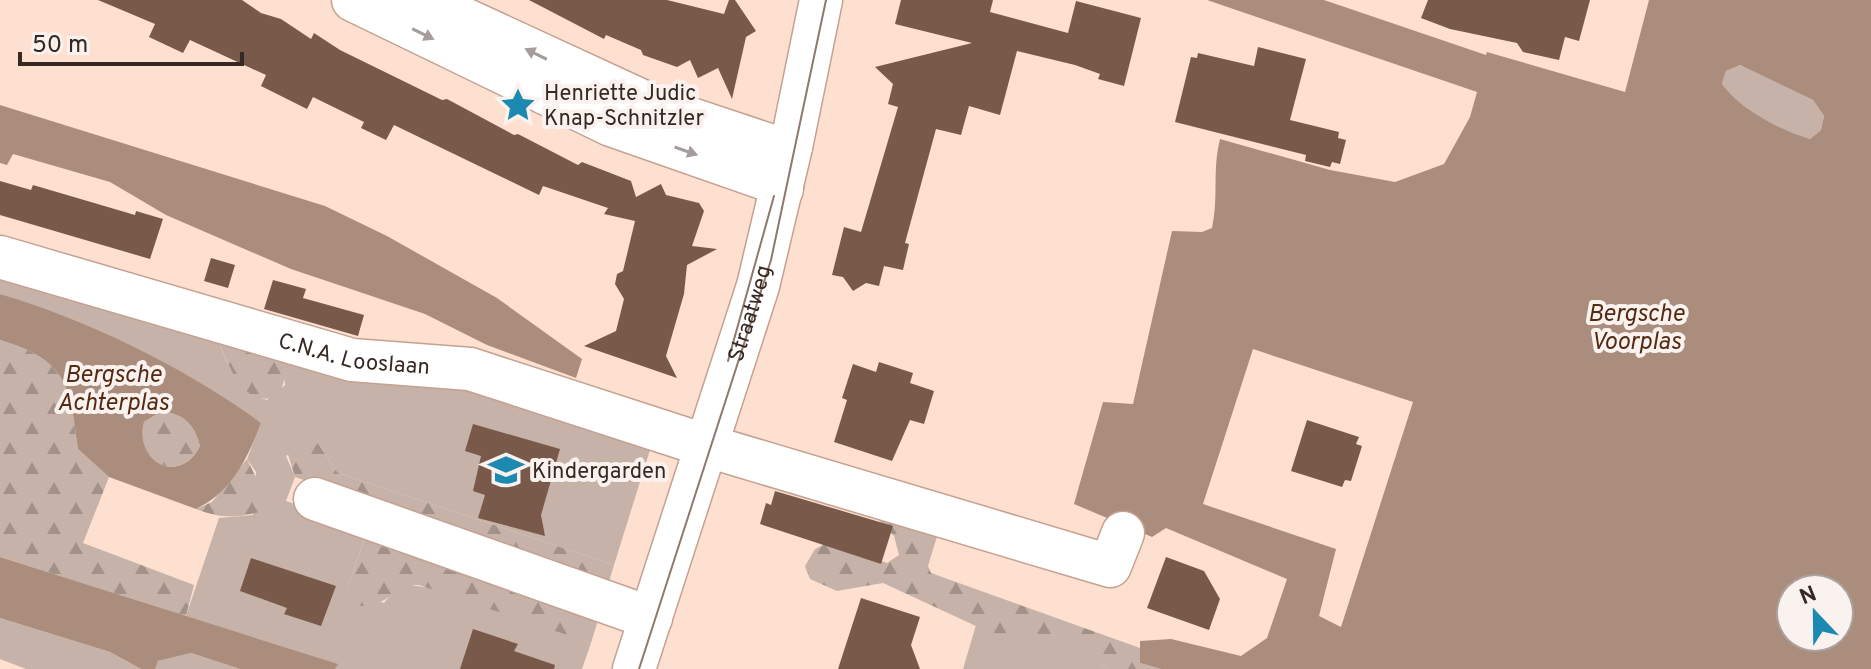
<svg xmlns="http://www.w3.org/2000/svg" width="1871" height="669" font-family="Overpass,sans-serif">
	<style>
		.green { fill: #c6b2a8 }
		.forest { fill: url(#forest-firs) }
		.water { fill: #ab8d7e; fill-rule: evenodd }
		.building { fill: #795a4a }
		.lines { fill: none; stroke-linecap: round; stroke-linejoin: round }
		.minor-casing { stroke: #c4a190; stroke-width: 45 }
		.minor { stroke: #fff; stroke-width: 42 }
		.tram { stroke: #8e796f; stroke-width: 2 }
		.oneway { fill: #a59e9c }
		.labels { text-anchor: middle; stroke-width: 8; stroke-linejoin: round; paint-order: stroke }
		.poi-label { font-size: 22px; fill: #362822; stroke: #faf2ef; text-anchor: start }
		.street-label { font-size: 22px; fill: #362822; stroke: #faf2ef }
		.water-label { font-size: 24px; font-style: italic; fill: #552a12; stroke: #faf2ef }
	</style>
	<defs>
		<pattern id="forest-firs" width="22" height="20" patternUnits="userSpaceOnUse" patternTransform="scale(2)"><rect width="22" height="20" fill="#c6b2a8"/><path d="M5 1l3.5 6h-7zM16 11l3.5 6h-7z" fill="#a29188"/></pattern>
	</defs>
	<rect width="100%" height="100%" fill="#fee0d1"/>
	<path class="green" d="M1740,65L1813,100L1824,116L1821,130L1810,139C1780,131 1740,109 1722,84L1726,71Z
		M0,270L218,340C229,367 237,392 267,400L285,385L283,358L455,382L650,450L614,565L338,473L315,439L286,456L295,477L286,501L368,530L347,588L384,603C390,595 397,588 408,586C431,581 560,632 591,643L582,669H335L337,664L186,616L219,518L253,515L256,472L247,459L261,423C174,370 97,326 0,294Z
		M0,618L110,652L141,669H26L0,659Z
		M976,625C1002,638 1023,630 1050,634C1074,638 1089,656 1108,669H963Z
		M191,653L240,669H154L158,661Z"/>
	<path class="forest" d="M0,340C67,360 70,385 78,449L109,477L83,543L194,585L186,616L0,557Z
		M218,340L283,358L286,375L279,396C243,410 229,366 218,340Z
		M160,412C183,412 195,425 200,446C179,486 134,463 144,422Z
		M301,438L315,439L338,473L614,565L608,585L295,477L286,448Z
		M247,459L271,508C244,518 223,520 196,509L212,502Z
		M847,487L942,520L928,566L931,573L1140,648V663L1161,669H1108L1067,640L1051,634L991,633L883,583L837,591L810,579L805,566L815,549L832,541L887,563L899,555L894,536Z
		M368,530L600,614L591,643L419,585C390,586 380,617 350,602L347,588Z"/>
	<path class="water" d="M1207,0H1324L1486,55L1487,52L1625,92L1649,0H1871V669H1161L1140,663V641L1171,639L1241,656L1267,638L1287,579L1166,528L1152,537L1074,504L1103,402L1133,404L1172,231L1202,232L1212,228C1219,196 1212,171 1220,139L1330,170L1395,182L1444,164L1470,117L1477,92ZM1740,65L1813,100L1824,116L1821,130L1810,139C1781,131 1740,109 1722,84L1726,71ZM1253,349L1413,402L1341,627L1319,616L1336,549L1203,504ZM1791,589H1839V637H1791Z
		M0,105L325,206L387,236L497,298L582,359L576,378L487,345L425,314L291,269L166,215L110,182L13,154L7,165L0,163Z
		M0,294C88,320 188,369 261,423C248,458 231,493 196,509L109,477L78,449C70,385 67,360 0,340ZM160,412C183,412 195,425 200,446C180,486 134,463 144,422Z
		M0,557L338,664L335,669H240L191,653L158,661L155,669H141L110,652L0,618Z"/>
	<path class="building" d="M98,0H242L261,13L281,19L311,39L314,33L340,50L442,100L447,99L514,135L518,134L578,165L582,162L631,181L636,197L661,184L666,195L699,203L704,211L692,246L717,249L687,265L684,294L666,356L677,378L584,346L616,331L624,299L615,284L617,274L623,271L635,221L604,214L608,208L543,186L539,195L394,125L386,140L361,128L364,122L313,97L307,109L261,86L266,75L190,40L183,53L149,37L155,24Z
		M529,0H667L724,14L729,0H735L756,31L746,37L732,99L718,68L698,78L690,60L677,67L643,55L641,50L606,35L604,39Z
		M901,0H993L990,12L1068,33L1076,1L1141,18L1124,86L1098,79L1100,74L1075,65L1017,51L1000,115L969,106L961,135L936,129L905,243L909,244L903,270L884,266L879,286L866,283L853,291L843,277L832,275L844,227L861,232L898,107L888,104L893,84L875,67L972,43L895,24Z
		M1428,0H1590L1579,41L1565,37L1559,60L1523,52L1517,43L1450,29L1421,18Z
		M1258,47L1306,59L1290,120L1339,132L1338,138L1346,140L1340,164L1332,162L1330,167L1305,161L1306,155L1175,122L1191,57L1197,58L1198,53L1254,66Z
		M0,181L31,190L33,185L135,215L136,211L163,219L150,259L0,215Z
		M211,258L235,265L228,288L204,281Z
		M273,280L306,289L303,298L364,315L358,336L264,309Z
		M879,362L913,373L910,383L934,391L924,424L910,420L892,461L834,442L847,400L842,398L853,364L876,372Z
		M1307,420L1359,437L1356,444L1362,446L1351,481L1345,480L1342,487L1291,471Z
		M473,424L560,449L541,515L545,536L478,518L485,495L473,491L481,456L465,451Z
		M775,491L893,526L881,564L760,524L766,503L771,505Z
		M1166,557L1204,571L1220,599L1209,630L1147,608Z
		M251,558L336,586L321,626L284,614L287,608L240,591Z
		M861,598L920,617L911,645L920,669H838Z
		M473,629L518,644L514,651L555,665L554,669H460Z"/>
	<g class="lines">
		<g class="minor-casing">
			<g id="minor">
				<path d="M353,0L611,125L777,183L782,189"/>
				<path d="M423,0L655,107L784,150L791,147"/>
				<path id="s1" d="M0,257L352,360L470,369L701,444L1110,566L1123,533"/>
				<path d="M315,499L651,618"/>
				<path id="s2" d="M634,669L758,286L791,147L821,0"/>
			</g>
		</g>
		<use href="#minor" class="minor"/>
		<path class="tram" d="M728,361L774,196
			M639,669L771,260L826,0"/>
	</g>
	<defs><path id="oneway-solid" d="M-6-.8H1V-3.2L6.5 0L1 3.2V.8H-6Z" transform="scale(2)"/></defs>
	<g class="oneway">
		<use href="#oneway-solid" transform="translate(423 34) rotate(26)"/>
		<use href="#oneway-solid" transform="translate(536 54) rotate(-154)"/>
		<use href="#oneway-solid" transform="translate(686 151) rotate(19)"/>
	</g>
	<defs>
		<g id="sight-bare" transform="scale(2.76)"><path d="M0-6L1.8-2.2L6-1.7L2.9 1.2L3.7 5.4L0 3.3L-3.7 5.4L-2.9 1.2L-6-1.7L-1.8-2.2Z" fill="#1c89b0" stroke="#faf2ef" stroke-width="2.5" paint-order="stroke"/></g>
		<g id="school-bare" transform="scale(2.76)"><path d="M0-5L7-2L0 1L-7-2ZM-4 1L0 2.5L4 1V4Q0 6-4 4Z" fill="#1c89b0" stroke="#faf2ef" stroke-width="2.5" paint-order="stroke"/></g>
	</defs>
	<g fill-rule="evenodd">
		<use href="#sight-bare" x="518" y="105"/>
		<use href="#school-bare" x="506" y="470"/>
	</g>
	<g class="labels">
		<g class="poi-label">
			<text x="544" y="100">Henriette Judic<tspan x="544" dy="25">Knap-Schnitzler</tspan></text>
			<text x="532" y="478">Kindergarden</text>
		</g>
		<g class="street-label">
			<text dy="8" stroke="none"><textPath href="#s2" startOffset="374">Straatweg</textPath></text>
			<text dy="8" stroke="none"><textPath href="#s1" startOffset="368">C.N.A. Looslaan</textPath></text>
		</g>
		<g class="water-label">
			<text x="1636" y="321">Bergsche<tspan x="1636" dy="28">Voorplas</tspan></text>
			<text x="113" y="382">Bergsche<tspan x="113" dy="28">Achterplas</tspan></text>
		</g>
	</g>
	<g transform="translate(1815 613) rotate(338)"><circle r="38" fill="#faf2ef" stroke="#aca19d" stroke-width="2"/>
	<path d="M0-6L14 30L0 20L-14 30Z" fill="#1c89b0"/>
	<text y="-12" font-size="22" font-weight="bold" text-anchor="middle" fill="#362822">N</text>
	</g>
	<path d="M20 52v12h222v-12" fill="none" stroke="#362822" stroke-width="4"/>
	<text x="32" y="52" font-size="24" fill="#362822" stroke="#faf2ef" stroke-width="6" paint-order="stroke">50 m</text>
</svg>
